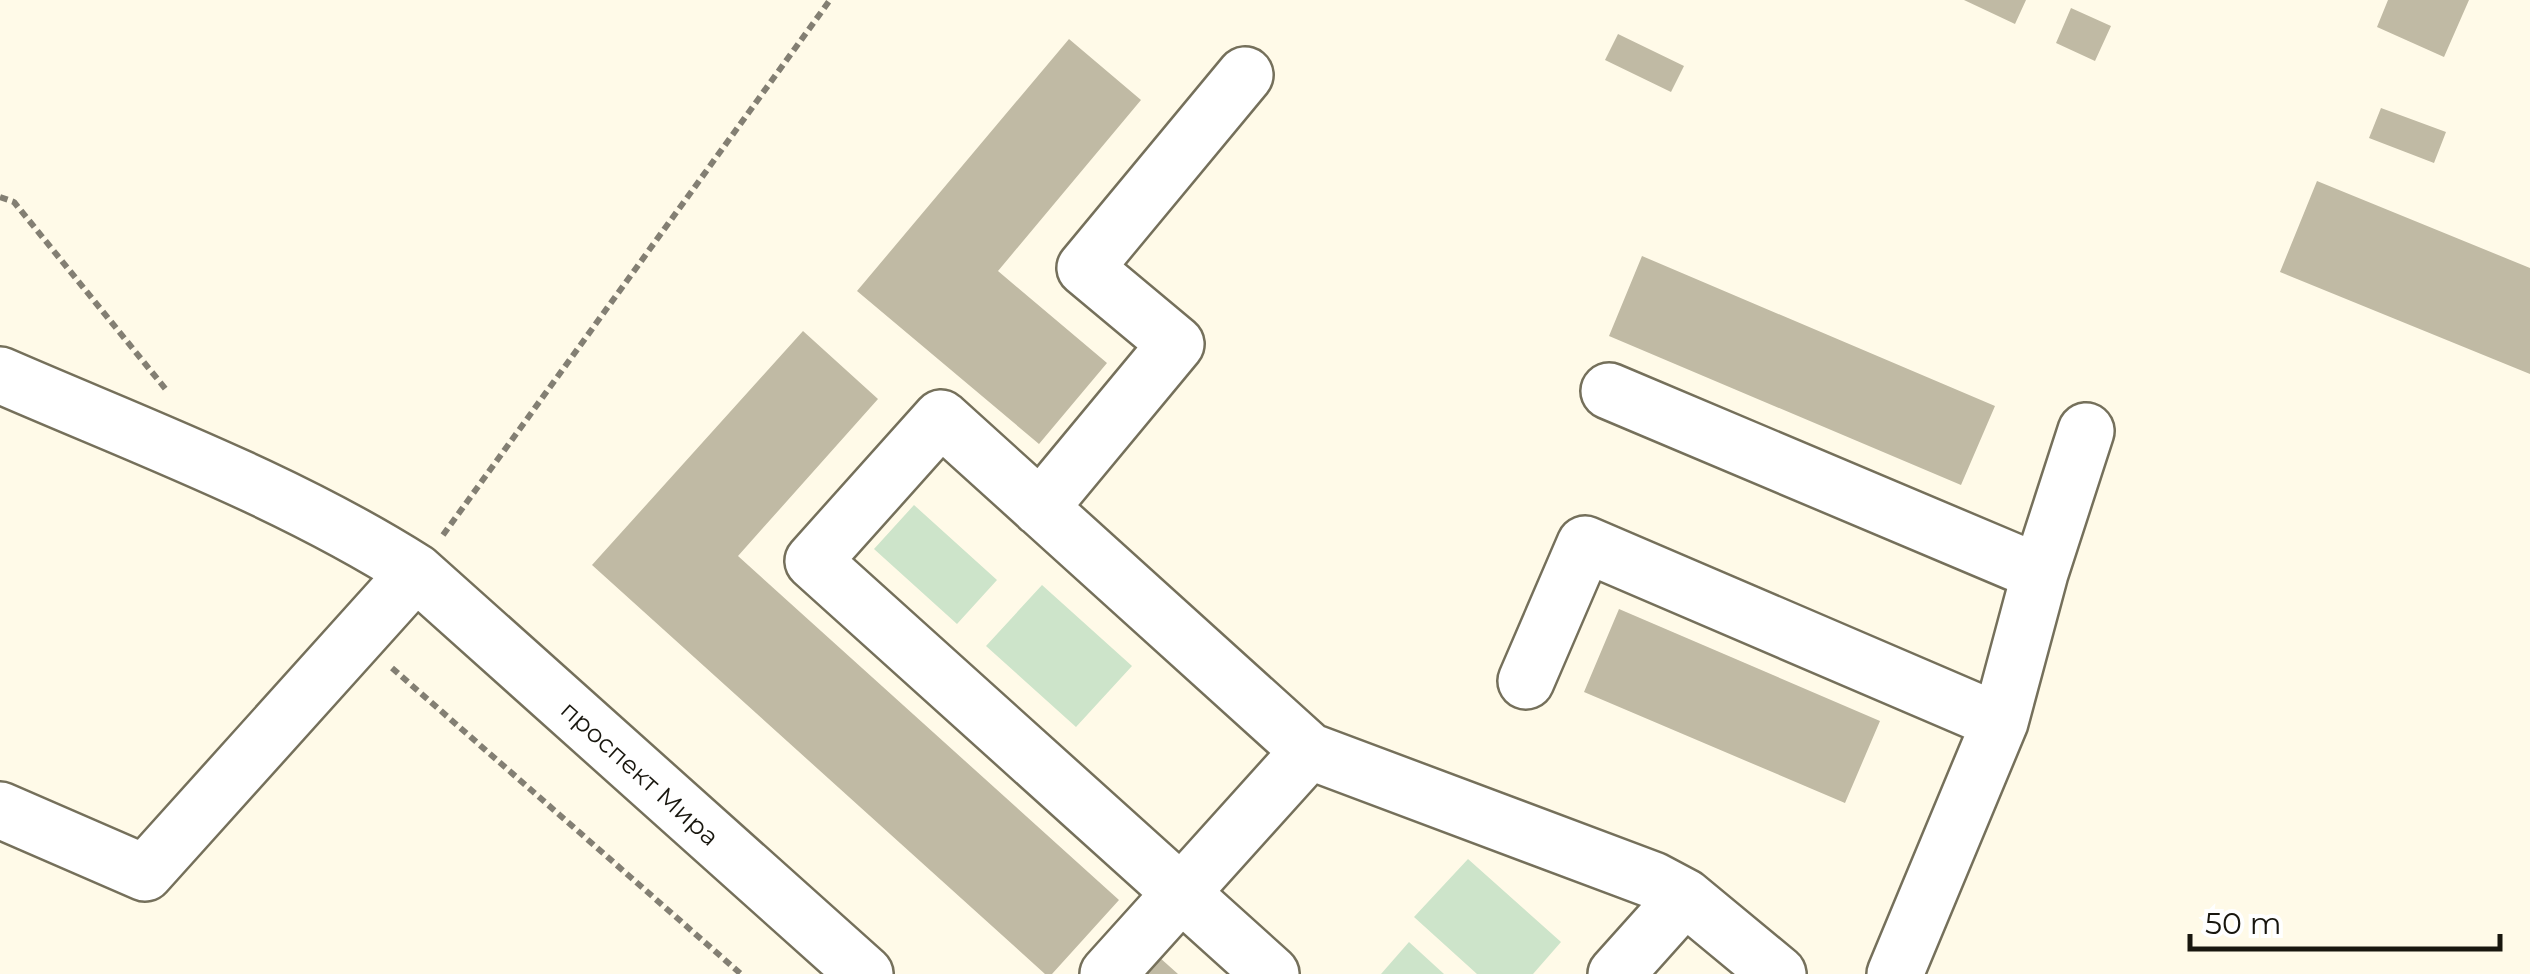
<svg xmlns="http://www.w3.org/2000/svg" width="2530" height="974" font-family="Montserrat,sans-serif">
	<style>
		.green { fill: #cde4ca }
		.building { fill: #c0baa4 }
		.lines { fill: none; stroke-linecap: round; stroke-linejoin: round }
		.minor-casing { stroke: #75705b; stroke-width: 60 }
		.path { stroke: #837f73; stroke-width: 6; stroke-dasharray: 8 5; stroke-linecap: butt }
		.minor { stroke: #fff; stroke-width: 55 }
		.labels { text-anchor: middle; stroke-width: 9; stroke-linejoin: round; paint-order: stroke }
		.street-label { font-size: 25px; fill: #18160e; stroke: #fff }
	</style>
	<rect width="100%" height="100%" fill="#fffae8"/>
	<path class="green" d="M914,505L997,580L957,624L874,549Z
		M1042,585L1132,666L1076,727L986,646Z
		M1468,859L1561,942L1533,974H1477L1414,917Z
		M1409,942L1444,974H1381Z"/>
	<path class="building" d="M1964,0H2026L2015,24Z
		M2388,0H2469L2444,57L2377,27Z
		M2071,8L2111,26L2095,61L2056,43Z
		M1618,34L1684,66L1671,92L1605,60Z
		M1069,39L1141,100L998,271L1107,363L1039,444L857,291Z
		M2381,108L2446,132L2434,163L2369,138Z
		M2317,181L2530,268V374L2280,272Z
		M1642,256L1995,406L1961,485L1609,336Z
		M803,331L878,399L738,556L1119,900L1052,974H1045L592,565Z
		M1619,609L1880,721L1845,803L1584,692Z
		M1159,957L1178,974H1143Z"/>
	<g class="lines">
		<g class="minor-casing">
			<path id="minor" d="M0,375C140,436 287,490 416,572L865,974
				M1609,391L2040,573
				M1040,508L1176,344L1085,268L1245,75
				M1526,681L1585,544L2000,722
				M0,810L145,873L416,572
				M1108,974L1309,751
				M1271,974L813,561L941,418L1309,751L1653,880L1685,897L1778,974
				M1616,974L1685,897
				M1895,974L2000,722L2040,573L2086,431"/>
		</g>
		<path class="path" d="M0,197L14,202L168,392
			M443,535L830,0
			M392,668L741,974"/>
		<use href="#minor" class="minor"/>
	</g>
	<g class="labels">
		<g class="street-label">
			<text transform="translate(640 773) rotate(42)" y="9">проспект Мира</text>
		</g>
	</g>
	<path d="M2190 934v15h310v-15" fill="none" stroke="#18160e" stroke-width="5"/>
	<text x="2205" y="934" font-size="30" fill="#18160e" stroke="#ffffff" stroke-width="8" paint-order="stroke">50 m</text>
</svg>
